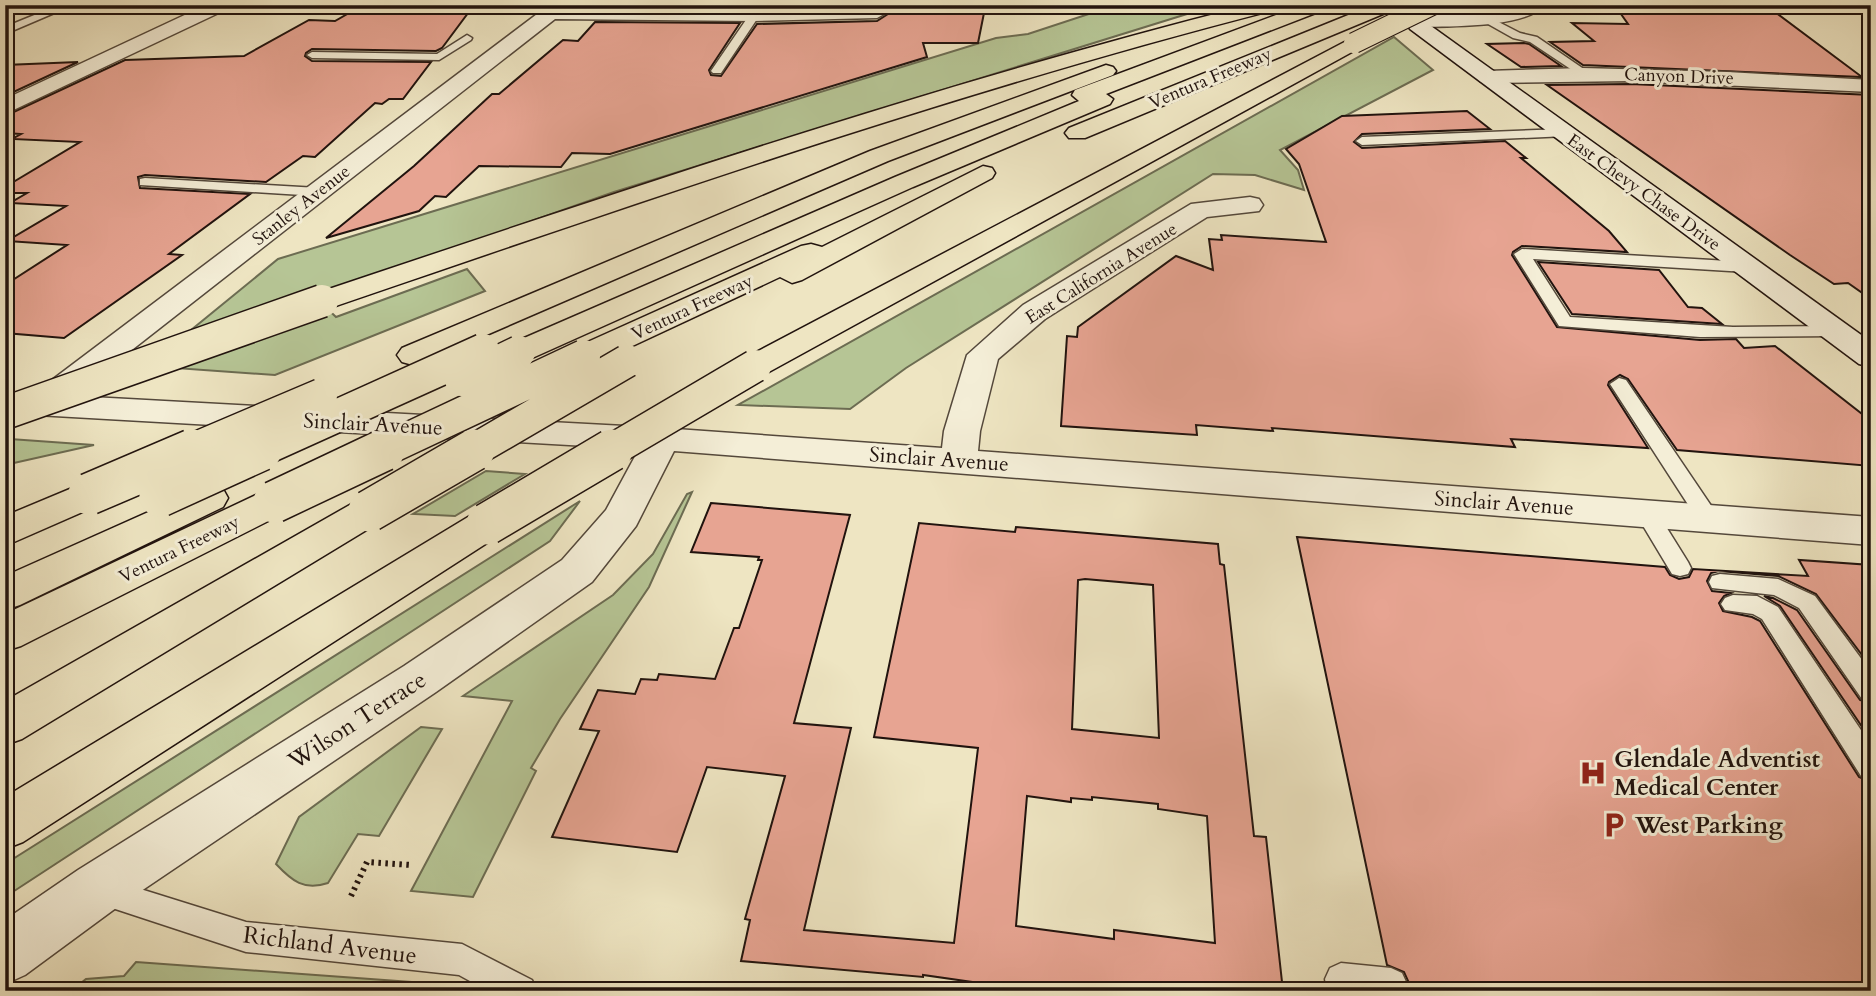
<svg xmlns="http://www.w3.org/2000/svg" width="1876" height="996" font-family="Cardo,serif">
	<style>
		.green { fill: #b6c595; stroke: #6c6c52; stroke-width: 2 }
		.building { fill: #e7a492; stroke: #21130e; stroke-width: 2; fill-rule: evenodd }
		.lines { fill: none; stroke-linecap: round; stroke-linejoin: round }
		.service-casing { stroke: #54483b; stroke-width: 3 }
		.minor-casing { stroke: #54483b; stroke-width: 3 }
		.tertiary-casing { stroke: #54483b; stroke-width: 3 }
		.secondary-casing { stroke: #21130e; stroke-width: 3 }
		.motorway-casing { stroke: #21130e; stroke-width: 3 }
		.path { stroke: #21130e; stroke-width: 6; stroke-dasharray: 2.5 4.5; stroke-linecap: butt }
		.service { fill: #f4eed7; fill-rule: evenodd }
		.minor { fill: #f4eed7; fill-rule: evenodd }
		.tertiary { fill: #f4eed7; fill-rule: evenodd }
		.secondary { fill: #f4eed7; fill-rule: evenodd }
		.motorway { fill: #eee5c2; fill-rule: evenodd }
		.motorway-bridge-far2-casing { stroke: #21130e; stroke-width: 22; stroke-linecap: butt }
		.motorway-bridge-far1-casing { stroke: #21130e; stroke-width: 35; stroke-linecap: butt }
		.motorway-bridge-casing { stroke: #21130e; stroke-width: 44; stroke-linecap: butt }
		.motorway-bridge-far2 { stroke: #eee5c2; stroke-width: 20 }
		.motorway-bridge-far1 { stroke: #eee5c2; stroke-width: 32 }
		.motorway-bridge { stroke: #eee5c2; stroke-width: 41 }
		.labels { text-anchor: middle; stroke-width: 6; stroke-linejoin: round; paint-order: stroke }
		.far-street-label { font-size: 18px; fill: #21130e; stroke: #f4eed7 }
		.street-label { font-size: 21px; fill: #21130e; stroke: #f4eed7 }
		.near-street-label { font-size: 24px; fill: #21130e; stroke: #f4eed7 }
		.near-poi-label { font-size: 24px; font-weight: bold; fill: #21130e; stroke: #f4eed7; text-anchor: start }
	</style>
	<rect width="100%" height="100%" fill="#eee5c2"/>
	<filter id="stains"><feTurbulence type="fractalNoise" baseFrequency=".00286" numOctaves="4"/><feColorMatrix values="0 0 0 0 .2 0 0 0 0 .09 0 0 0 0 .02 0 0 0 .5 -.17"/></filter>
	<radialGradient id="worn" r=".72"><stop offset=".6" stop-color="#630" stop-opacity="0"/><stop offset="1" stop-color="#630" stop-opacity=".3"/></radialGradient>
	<path class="green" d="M1116,5H1216L614,192L315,297L336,317L467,269L485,291L275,375L147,366L278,259L996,38L1028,34Z
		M1394,37L1433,70L1280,150L1298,170L1304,190L1255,175L1213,174L906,368L850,409L738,405Z
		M5,439H10L94,445L5,465Z
		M486,471L525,474L455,516L413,514Z
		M692,492L649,587L560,719L531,768L536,771L473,897L411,891L512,701L463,696L613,595L653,554L687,494Z
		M580,501L550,541L5,897V864Z
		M421,727L442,729L379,836L358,834L328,883C304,891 292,881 276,864L299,817Z
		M136,962L480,987L483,991H71L86,979L124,976Z"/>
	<path class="building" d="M363,5H474L442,48L436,51L312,49L306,53L305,56L312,61L431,62L403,99H389L382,104L375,103L315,157L303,156L266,182L145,175L138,177L140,188L250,194L169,254L182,255L64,338L5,333V285L67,245L7,241L66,206L10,203L27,193H5V187L80,142L12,139L21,134L5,133V116L125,60L244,56L309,20L335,21Z
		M647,5H946L947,9L985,8L978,43H923L927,57L610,154L572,153L561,167L479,166L446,197L435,196L419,211L326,238L414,166L492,94H499L563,40L578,41L595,22L740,23L709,70L711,75L721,76L757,24L877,21L888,14L877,5L754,8Z
		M1678,5L1767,6L1862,77L1583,65L1550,42L1594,41L1572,23L1628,24L1616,7L1685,13Z
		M1524,43L1529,44L1561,66L1521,67L1487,44Z
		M78,62L5,96V65Z
		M1631,84L1871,95V299L1848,283L1834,284L1790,255L1547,85Z
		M1467,111L1490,129L1362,134L1354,142L1362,148L1505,141L1526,158H1521L1609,231L1627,252L1522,246L1513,252L1512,255L1557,327L1700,340L1736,339L1744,348L1775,346L1871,421V466L1677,450L1628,379L1620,375L1609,382L1608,385L1648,448L1511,439L1515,447L1272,428L1273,431L1196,425L1197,435L1061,426L1067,336L1077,337L1078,327L1176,256L1213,270L1209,239L1222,240L1221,235L1326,242L1299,164L1286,149L1342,116Z
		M1538,262L1659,270L1688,307L1702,308L1722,324L1572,314Z
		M711,503L850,515L794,723L851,728L804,930L954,943L978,748L874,737L919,523L1015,532L1016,527L1218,544L1220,564L1224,565L1254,836L1266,837L1283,991H1036L923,975V977L741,961L750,920L745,919L785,776L707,767L677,852L552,837L599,731L580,729L598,690L635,694L641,679L657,680L659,674L715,679L734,628H739L762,560H758L759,557L691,552ZM1085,579L1153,585L1159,738L1072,729L1078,580ZM1027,796L1071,802V798L1092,800V797L1158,804V809L1207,816L1215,943L1114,930V939L1016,926Z
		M1297,537L1665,567L1670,575L1679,579L1689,577L1693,569L1808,576L1799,560L1871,565V667L1816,594L1778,576L1719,571L1711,573L1707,581L1712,591L1731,593L1724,596L1719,603L1723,611L1752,617L1760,621L1859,777L1871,782V991H1407L1409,983L1404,972L1387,965Z
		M1764,596L1773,598L1797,610L1860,700L1871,704V740L1780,606Z"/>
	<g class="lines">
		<g class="service-casing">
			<path id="service" d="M59,5H73L5,34V27Z
				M750,14L759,16L721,73H713L711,71Z
				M1485,15L1520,33L1537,37L1591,74L1581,76L1530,42L1513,38L1481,20L1480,18Z
				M467,35L472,38L471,40L439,60L312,58L307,55L312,52L437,54Z
				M1563,129L1567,130V136L1362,145L1356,141L1362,137Z
				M145,178L318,188L325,192L318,196L140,185V179Z
				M1522,249L1746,262L1754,267L1746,272L1533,259L1570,317L1733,327L1835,326L1844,331L1835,336L1700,337L1559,326L1514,254Z
				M1619,378L1626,380L1716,513L1719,518L1716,523L1708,525L1700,523L1610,384Z
				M1647,507L1655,509L1688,562L1691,568L1688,574L1680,576L1672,574L1636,514L1639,509Z
				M1720,574L1778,579L1815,596L1871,672V702L1862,699L1799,608L1774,595L1712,588L1709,582L1712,576Z
				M1733,595L1757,596L1778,607L1871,745V780L1861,776L1762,619L1753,614L1725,610L1721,604L1725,598Z
				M102,877L246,922L462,944L532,980L537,991H488L459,975L246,952L91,901L87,891L91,881Z
				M1341,963L1391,968L1402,973L1407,984L1404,991H1327L1325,979L1330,968Z"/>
		</g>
		<g class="minor-casing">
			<path id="minor" d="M549,5L754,11L877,8L886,13L877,18L754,21L555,19L73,396L662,428L942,448L944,431L967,355L1023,305L1191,204L1250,197L1259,199L1263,205L1259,211L1207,217L1045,319L998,359L980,431L978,451L1871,517V545L674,451L636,526L592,582L436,692L116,908L25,975L5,984V920L78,870L404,666L562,560L606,510L639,449L19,414L5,409L7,397L19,394L36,395L40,389Z
				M1520,5H1545C1524,29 1442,26 1411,27L1402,21L1411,15L1491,12Z
				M1583,68L1727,72L1871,80V92L1631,81L1487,83L1480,81L1477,77L1480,73L1487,71Z"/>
		</g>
		<g class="tertiary-casing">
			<path id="tertiary" d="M206,5H230L227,9L5,114V99Z"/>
		</g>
		<g class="secondary-casing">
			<path id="secondary" d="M1417,19L1424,21L1871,342V367L1859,364L1410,29L1408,25L1410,21Z"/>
		</g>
		<g class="motorway-casing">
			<path id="motorway" d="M1250,5H1281L1278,9C957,91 646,200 333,307L322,310L311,307L307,301L311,295C622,191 932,85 1250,5Z
				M1303,5H1329L1326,9L1106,94L1113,99L1110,104L913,187L530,359L519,362L508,359L503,352L508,345L895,177L1079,101L1072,95L1075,90Z
				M1373,5H1398L1395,9L1085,138H1069L1065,133L1069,128Z
				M1354,37L1361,39L1364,43L1361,47L767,373L755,376L743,373L739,366L743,359Z
				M1106,65L1113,67L1116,71L1113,75L888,161L424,362L413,365L402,362L397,355L402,348L870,151Z
				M983,166L992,168L995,173L992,178L802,280L792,283L780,277L596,363L584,366L572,363L568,356L572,349L801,246L811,244L822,247Z
				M89,481L103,485L108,494L103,503L5,546V516Z
				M209,485L223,489L228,498L223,507L20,605L5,610V576Z
				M274,489L288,493L293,502L288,511L21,646L5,651V614L260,493Z
				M369,498L383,502L389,511L383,520L22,739L5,745V701L355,502Z
				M487,510L501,514L507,524L501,534L23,842L5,849V797L473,514Z"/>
		</g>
		<path class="path" d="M351,896L367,862L411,865"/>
		<use href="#service" class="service"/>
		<use href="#minor" class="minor"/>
		<use href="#tertiary" class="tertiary"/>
		<use href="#secondary" class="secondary"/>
		<use href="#motorway" class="motorway"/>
		<g class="motorway-bridge-far2-casing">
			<path id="motorway-bridge-far2" d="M1354,43L1432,5"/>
		</g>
		<g class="motorway-bridge-far1-casing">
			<path id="motorway-bridge-far1" d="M461,380L519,352
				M5,413L322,301
				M187,452L321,395
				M257,452L483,350
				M380,452L584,356
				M471,452L627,361
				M609,452L755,366"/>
		</g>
		<g class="motorway-bridge-casing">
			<path id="motorway-bridge" d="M89,494L192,450
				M160,496L261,450
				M274,502L384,450
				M369,511L474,450
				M487,524L612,450"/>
		</g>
		<use href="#motorway-bridge-far2" class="motorway-bridge-far2"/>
		<use href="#motorway-bridge-far1" class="motorway-bridge-far1"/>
		<use href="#motorway-bridge" class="motorway-bridge"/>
	</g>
	<defs>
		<g id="hospital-bare" transform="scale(2.1)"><path d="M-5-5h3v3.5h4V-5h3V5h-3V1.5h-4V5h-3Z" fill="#8f2418" stroke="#f4eed7" stroke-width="2.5" paint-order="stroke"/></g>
		<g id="parking-bare" transform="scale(2.1)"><path d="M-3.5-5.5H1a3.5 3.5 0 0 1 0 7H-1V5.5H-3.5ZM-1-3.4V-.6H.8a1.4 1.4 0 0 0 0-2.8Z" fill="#8f2418" stroke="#f4eed7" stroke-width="2.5" paint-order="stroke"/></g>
	</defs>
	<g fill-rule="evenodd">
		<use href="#hospital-bare" x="1593" y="773"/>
		<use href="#parking-bare" x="1614" y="825"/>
	</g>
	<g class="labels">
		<g class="far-street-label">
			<text transform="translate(1679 76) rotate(2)" y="6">Canyon Drive</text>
			<text transform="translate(1210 78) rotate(-23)" y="6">Ventura Freeway</text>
			<text transform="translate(1644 192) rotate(36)" y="6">East Chevy Chase Drive</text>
			<text transform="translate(301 205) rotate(-38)" y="6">Stanley Avenue</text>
			<text transform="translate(1101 273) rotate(-32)" y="6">East California Avenue</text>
			<text transform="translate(692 307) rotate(-25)" y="6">Ventura Freeway</text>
			<text transform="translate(179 549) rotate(-26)" y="6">Ventura Freeway</text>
		</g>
		<g class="street-label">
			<text transform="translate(373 424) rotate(3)" y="7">Sinclair Avenue</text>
			<text transform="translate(939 459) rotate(4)" y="7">Sinclair Avenue</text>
			<text transform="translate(1504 503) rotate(4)" y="7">Sinclair Avenue</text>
		</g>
		<g class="near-street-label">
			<text transform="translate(357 720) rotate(-33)" y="8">Wilson Terrace</text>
			<text transform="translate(330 945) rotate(7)" y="8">Richland Avenue</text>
		</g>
		<g class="near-poi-label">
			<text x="1614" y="767">Glendale Adventist<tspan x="1614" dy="28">Medical Center</tspan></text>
			<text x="1635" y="833">West Parking</text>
		</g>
	</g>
	<rect width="1876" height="996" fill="none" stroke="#eee5c2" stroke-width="28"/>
	<rect x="7" y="7" width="1862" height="982" fill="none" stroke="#21130e" stroke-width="3.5"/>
	<rect x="14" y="14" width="1848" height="968" fill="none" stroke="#21130e" stroke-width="2"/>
	<rect width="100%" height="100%" filter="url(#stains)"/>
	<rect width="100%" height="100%" fill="url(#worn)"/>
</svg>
